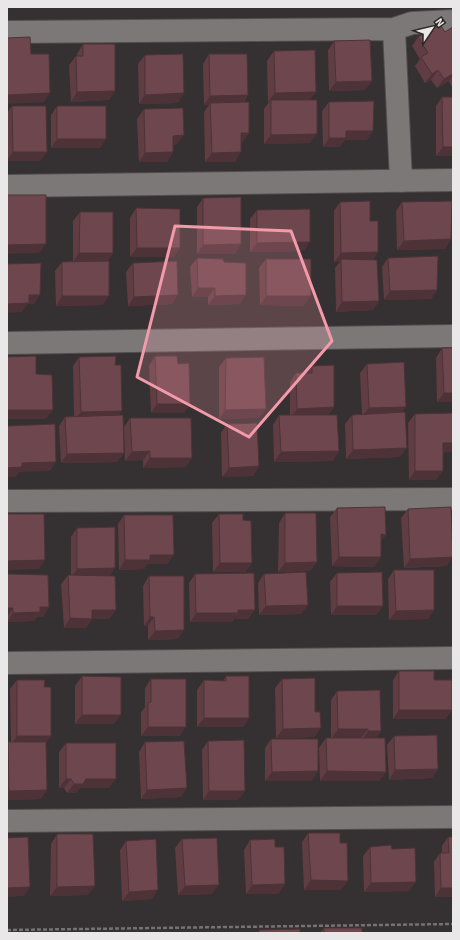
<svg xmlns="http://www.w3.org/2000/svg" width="460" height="940" font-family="'Source Sans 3',sans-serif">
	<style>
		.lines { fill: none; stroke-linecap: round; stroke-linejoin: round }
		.minor-casing { stroke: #524e4f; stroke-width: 24 }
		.path { stroke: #767273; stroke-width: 2.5; stroke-dasharray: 4 2; stroke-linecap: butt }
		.minor { stroke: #7c7878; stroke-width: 22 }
		.wall { fill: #5f3d43 }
		.shaded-wall { fill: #4d3237 }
		.building { fill: #6e474e; stroke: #4d3237 }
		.marked { fill: #f39aab; fill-opacity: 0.2; stroke: #f39aab; stroke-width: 3; stroke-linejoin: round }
	</style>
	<rect width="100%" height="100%" fill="#353031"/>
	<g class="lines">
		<g class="minor-casing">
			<path id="minor" d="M394,29L401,181
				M7,32L394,29L412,23L453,21
				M7,186L453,180
				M7,343L453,336
				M7,501L453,499
				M7,663L453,658
				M7,821L453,817"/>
		</g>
		<path class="path" d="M7,930L453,924"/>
		<use href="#minor" class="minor"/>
	</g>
	<path class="wall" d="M453,27V86L452,87L449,81L437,88L431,80L425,83L415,66L420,59L412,46L418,37L445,32Z
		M334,41L372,81L365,90L329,91L328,50Z
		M83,44L109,100L71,102L69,65L76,56H77V54Z
		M274,51L310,100V143L264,144V109L269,102H268L267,61Z
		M209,54L248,95L243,103V142H241L235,162H205L204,112L209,105H204L203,64Z
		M145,55L178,103L139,104L138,64Z
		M442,97H453V156H436V106Z
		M329,102L367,140H345L339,147H323L322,111Z
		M12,106L47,152L40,161H7V113Z
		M57,106L100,148H51V115Z
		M144,109L177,144L173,145V152L167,162H139L137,119Z
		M203,198L235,254H197V207Z
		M340,202L370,221L378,252L373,260L379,301L373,310L336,312L335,268L340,262H334V211Z
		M402,202L451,239L445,249L397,250L396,211Z
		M136,208L174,257H130V218Z
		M257,210L304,251L250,252V219Z
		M80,212L113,253L108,261L103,305L56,306L55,271L62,262L73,261V221Z
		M197,258L224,262L240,304L208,305V297H192L190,267Z
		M388,258L437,290L431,299L384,300L382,267Z
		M266,259L304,306L260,305L259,268Z
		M133,263L172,304L128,306L126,272Z
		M442,348H453V402H437L436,358Z
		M155,356L178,364L190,404L184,413H151L149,366Z
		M79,357L115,365L119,415L124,453L117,462L61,463L59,426L65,417L74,416L73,366Z
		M226,358L266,409L259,418L219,419V367Z
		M367,364L402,413L400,457L346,459L345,424L352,415L362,414L360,373Z
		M312,366L334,407L328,415L333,461L274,462L273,425L279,415H290V382L296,373H307Z
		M415,414L443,453L436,480H409L408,423Z
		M130,418L186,467L143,468V460L125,461L124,427Z
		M227,424L259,466L253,476L222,477L221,433Z
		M337,508L386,535L381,541V557L374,567L332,566L330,517Z
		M408,509L447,566L404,568L401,518Z
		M285,513L317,562L310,571L278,572L279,523Z
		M219,514L243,520L246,572H213L212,523Z
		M124,515L167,564H147L144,569L119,570L118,524Z
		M77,528L110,576L116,610L109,619H92L86,628H64L61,584L68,575H71V537Z
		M394,570L434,610L428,619L389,620L388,579Z
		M337,573L383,606L376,615H331L330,582Z
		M7,574L49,607L43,617H37L34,621L7,622Z
		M195,574L248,619H234L232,622H190L189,583Z
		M264,574L308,605L301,614L259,615L258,583Z
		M149,576L178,639L148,640V626H144L143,586Z
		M399,671L434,680L446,719H393V680Z
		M82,676L114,724H75V686Z
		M226,676L249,718L243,727H197V690L204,680L223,681Z
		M151,679L180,736H141V712L145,707V688Z
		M282,679L315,712L321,728L314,737L276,738L275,688Z
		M17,680L44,687L51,736L46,743L47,790L41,799L7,800V743L8,742H11L10,689Z
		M337,691L376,738L386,772L379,781H320L319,748L326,738H331V700Z
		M394,736L438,769L432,778L389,780L387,745Z
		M271,739L312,781H265V748Z
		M208,741L245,791L238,800H203L202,750Z
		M145,742L181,797L141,799L139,752Z
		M66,743L109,788H80L76,793H67L64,788H59V752Z
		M308,833L340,843L341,890H304L302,842Z
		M57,834L88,895L50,896L51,844Z
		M448,837L453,897H435L434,862L440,853H442V846Z
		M182,839L212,894L178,895L175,848Z
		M250,840L275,847L285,884L278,894H246L244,850Z
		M126,841L152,899L122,901L120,850Z
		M370,847L392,849L409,891L364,892L363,856Z
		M324,928L362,933H320Z"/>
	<path class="shaded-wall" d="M438,70L431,80L425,83L432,74Z
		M453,74V76L449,81L437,88L444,79Z
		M372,81L365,90L329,91L336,82Z
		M115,91L109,100L71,102L77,92Z
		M316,92L309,101L271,100L269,102H268L275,93Z
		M50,93L44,102L7,104V95Z
		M184,93L178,103L139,104L145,95Z
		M248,95L241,104L210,103L209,105H204L210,96Z
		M346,131H373L367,140H345L339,147H323L329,138Z
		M241,133H249L243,142H234Z
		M317,134L310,143L264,144L271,135Z
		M184,135L177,144L167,146L173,136Z
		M57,139H106L100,148H51Z
		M443,147H453V156H436Z
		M13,152H47L40,161H7V160Z
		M173,152L167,162H139L145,153Z
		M241,152L235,162H205L212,153Z
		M451,239L445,249L397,250L404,241Z
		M310,242L304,251L250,252L257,243Z
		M46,244L39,253L7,254V245Z
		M241,244L235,254H197L203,245Z
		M137,248H180L174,257H130Z
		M378,252L372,261L341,259L340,262H334L341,253Z
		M79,253H113L107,263L73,262Z
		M198,288H215L208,297H192Z
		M437,290L431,299L384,300L390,291Z
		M29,295H40L34,304H28L22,312L7,313V304Z
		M178,295L172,304L128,306L134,297Z
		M246,295L240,304L208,305L215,296Z
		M62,296H109L103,305L56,306Z
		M266,296H311L304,306L260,305Z
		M379,301L373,310L336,312L342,302Z
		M444,393H453V402H437Z
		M157,404H190L184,413H151Z
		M334,407L327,416L290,418L297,409Z
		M406,407L399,416L362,417L369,408Z
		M266,409L259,418L219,419L225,410Z
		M7,410H53L46,419H7Z
		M122,411L115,420L74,421L81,412Z
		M443,443H453V452L436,453Z
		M407,448L400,457L346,459L353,450Z
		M150,451L143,460L125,461L132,452Z
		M339,451L333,461L274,462L281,452Z
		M124,453L117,462L61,463L67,454Z
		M150,458H192L186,467L143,468Z
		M56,462L50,471L19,472L16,477H7V468L22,463Z
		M259,466L253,476L222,477L229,468Z
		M415,471H443L436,480H409Z
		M381,534L386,535L379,544Z
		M150,555H174L167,564H147L144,569L119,570L125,560Z
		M339,557H381L374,567L332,566Z
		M453,557L447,566L404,568L410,559Z
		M45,560L39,569L7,570V561Z
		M317,562L310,571L278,572L285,563Z
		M220,563H252L246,572H213Z
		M115,568L109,577L71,578L77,569Z
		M308,605L301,614L259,615L266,606Z
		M337,606H383L376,615H331Z
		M40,607H49L43,617H37L34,621L7,622L13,613Z
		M7,608H13L7,617Z
		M92,610H116L109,619H92L86,628H64L70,618Z
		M238,610H255L248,619H234L232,622H190L196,613Z
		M434,610L428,619L389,620L396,611Z
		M150,617H154L148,626H144Z
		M184,630L178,639L148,640L155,631Z
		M399,710H452L446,719H393Z
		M82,715H121L114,724H75Z
		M204,718H249L243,727H197Z
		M148,727H186L180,736H141Z
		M321,728L314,737L276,738L283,729Z
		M338,729H368L361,738L331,739Z
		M368,731H381L375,740H362Z
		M17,736H51L45,745H11Z
		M438,769L432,778L389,780L395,770Z
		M318,771L312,781H265L272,772Z
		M327,771L386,772L379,781H320Z
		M66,779H71L64,788H59Z
		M86,779H116L109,788H80L76,793H67L74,784Z
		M187,788L181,797L141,799L147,790Z
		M47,790L41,799L7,800V793L9,791Z
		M209,791H245L238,800H203Z
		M311,880L348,881L341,890H304Z
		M416,882L409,891L364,892L371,883Z
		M285,884L278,894H246L252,885Z
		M219,885L212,894L178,895L185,886Z
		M95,886L88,895L50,896L57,887Z
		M30,887L24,896L7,897V888Z
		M441,888H453V897H435Z
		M158,890L152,899L122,901L129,892Z"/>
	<path class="building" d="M439,23L445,32L453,27V74L444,79L438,70L432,74L421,57L428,53L418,37Z
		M30,37L31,54H49L50,93L7,95V38Z
		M370,40L372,81L336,82L334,41Z
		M83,44H115V91L77,92L76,56H83Z
		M315,50L316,92L275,93L274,51Z
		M183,54L184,93L145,95V55Z
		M209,54H247L248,95L210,96Z
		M442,97H453V147H443Z
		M271,100H317V134L271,135Z
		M374,101L373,131H346V138H329V102Z
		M249,102V133H241V152L212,153L210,103Z
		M12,106H46L47,152H13Z
		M57,106H106V139H57Z
		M183,108L184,135L173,136V152L145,153L144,109Z
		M7,195H46V244L7,245Z
		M241,197V244L203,245V198Z
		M370,201V221H378V252L341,253L340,202Z
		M452,201L451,239L404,241L402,202Z
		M136,208L180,209V248H137Z
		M310,209V242L257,243V210Z
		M80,212H113V253H79Z
		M438,256L437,290L390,291L388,258Z
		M197,258L223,259L224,262L246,263V295L215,296V288H198Z
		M266,259H311V296H266Z
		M341,259L377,260L379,301L342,302Z
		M109,261V296H62V262Z
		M177,261L178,295L134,297L133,263Z
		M41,263L40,295H29V303L7,304V264Z
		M442,348H453V393H444Z
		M36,356V374L52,375L53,410H7V357Z
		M116,356L115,365H121L122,411L81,412L79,357Z
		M155,356H177L178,364L189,363L190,404H157Z
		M264,357L266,409L225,410L226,358Z
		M404,362L406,407L369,408L367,364Z
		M334,365V407L297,409L296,373H312V366Z
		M405,412L407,448L353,450L352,415Z
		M453,413V443H443V471H415V414Z
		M123,415L124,453L67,454L65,417Z
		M279,415H337L339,451L281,452Z
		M130,418H191L192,458H150V451L132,452Z
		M257,423L259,466L229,468L227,424Z
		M55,424L56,462L22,463V467L7,468V426Z
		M385,507L386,535L381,534V557H339L337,508Z
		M451,507L453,557L410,559L408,509Z
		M285,513H316L317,562L285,563Z
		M7,514H44L45,560L7,561Z
		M219,514H243V520L251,521L252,563H220Z
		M124,515H173L174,555H150V560H125Z
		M115,527V568L77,569V528Z
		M394,570H434V610L396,611Z
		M306,572L308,605L266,606L264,574Z
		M382,572L383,606H337V573Z
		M254,573L255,610H238V613H196L195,574Z
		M7,574L48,575L49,607H40V612L13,613V608H7Z
		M68,575L115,576L116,610H92V619L70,618Z
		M149,576H184V630L155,631L154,617H150Z
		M399,671H434V680H452V710H399Z
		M82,676L121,677V715H82Z
		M226,676H249V718H204V680L226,681Z
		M315,678V712H320L321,728L283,729L282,679Z
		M151,679H186V727H148V703L151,702Z
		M17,680H45L44,687H51V736H17Z
		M380,690L381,731H368V729H338L337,691Z
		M437,735L438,769L395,770L394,736Z
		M326,738H385L386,772L327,771Z
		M271,739H318V771L272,772Z
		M244,740L245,791H209L208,741Z
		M184,741L187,788L147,790L145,742Z
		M8,742H46L47,790L9,791Z
		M66,743H116V779H86L83,784H74L71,779H66Z
		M308,833H340V843H347L348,881L311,880Z
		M57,834H93L95,886L57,887Z
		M28,837L30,887L7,888V838Z
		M448,837H453V888H441L440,853H449Z
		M217,838L219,885L185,886L182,839Z
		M156,839L158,890L129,892L126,841Z
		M275,839V847H284L285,884L252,885L250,840Z
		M391,845L392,849L415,848L416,882L371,883L370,847Z
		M324,928H362V933H324Z
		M300,929V933H259V930Z"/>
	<path class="marked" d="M175,226L291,231L332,341L249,437L137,377Z"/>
	<rect width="460" height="940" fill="none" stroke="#eae7e8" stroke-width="16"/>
	<g transform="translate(432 28) rotate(55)" stroke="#2b2727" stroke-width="3" paint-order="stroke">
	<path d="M0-3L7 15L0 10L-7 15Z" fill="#eae7e8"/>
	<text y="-6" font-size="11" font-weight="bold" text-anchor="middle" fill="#eae7e8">N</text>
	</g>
</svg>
